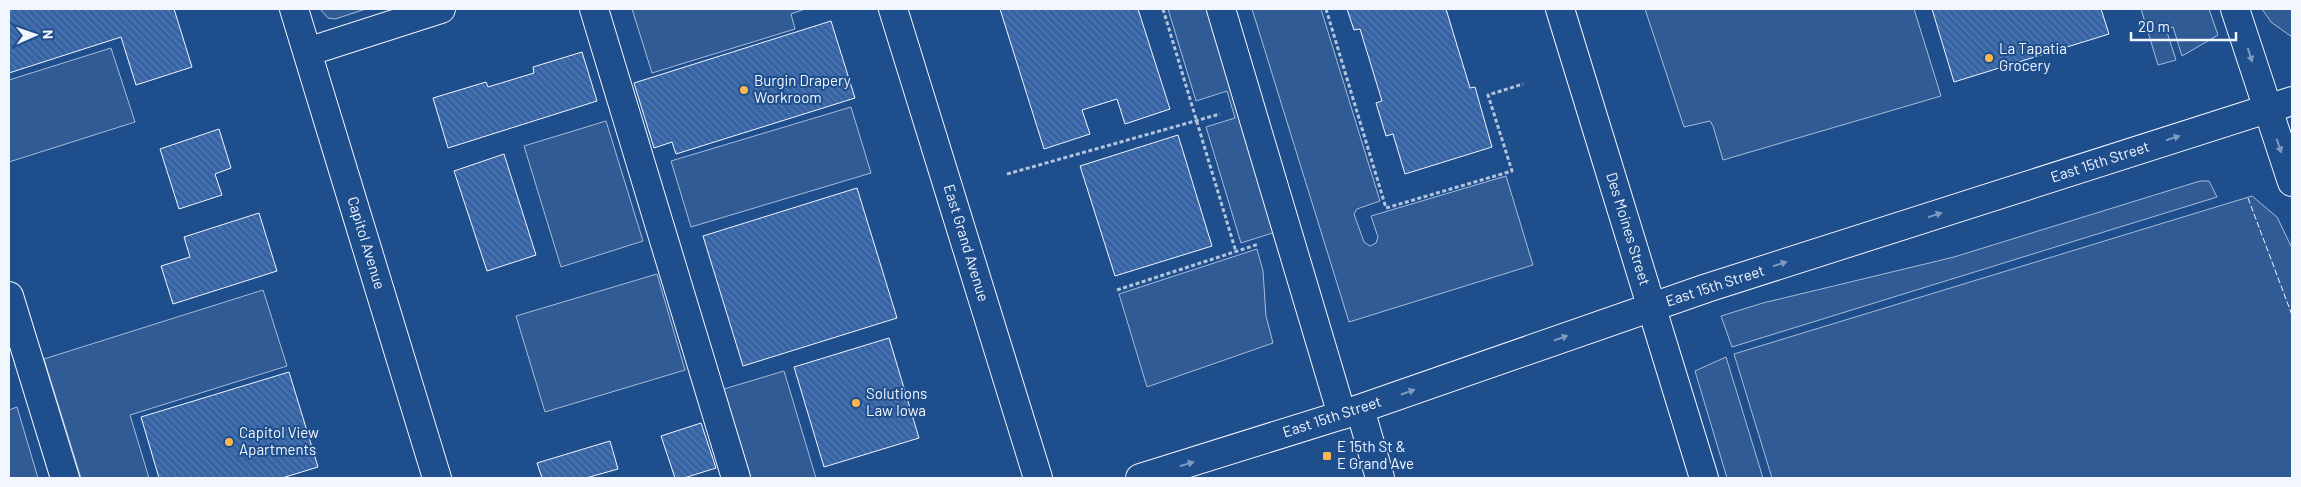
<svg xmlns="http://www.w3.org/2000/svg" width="2301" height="487" font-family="Barlow,sans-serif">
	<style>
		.built { fill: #305b95; stroke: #a8bbd7 }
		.building { fill: url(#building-back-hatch); stroke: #f2f6ff }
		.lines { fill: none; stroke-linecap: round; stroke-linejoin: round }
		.minor-casing { stroke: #f2f6ff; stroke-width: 30 }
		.major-casing { stroke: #f2f6ff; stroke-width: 30 }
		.highway-casing { stroke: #f2f6ff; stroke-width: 30 }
		.path { stroke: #b3c4dc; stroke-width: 3; stroke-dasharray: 4 2.5; stroke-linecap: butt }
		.minor { stroke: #1f4e8c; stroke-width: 28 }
		.major { stroke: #1f4e8c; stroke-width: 28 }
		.highway { stroke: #1f4e8c; stroke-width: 28 }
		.fence { stroke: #f2f6ff; stroke-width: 1; stroke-dasharray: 6 2.5; stroke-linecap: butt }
		.oneway { fill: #7e9ac0 }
		.poi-dot { fill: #ffb74d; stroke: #1f4e8c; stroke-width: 2 }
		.labels { text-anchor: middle; stroke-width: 4; stroke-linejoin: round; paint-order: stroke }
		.poi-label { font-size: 15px; fill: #f2f6ff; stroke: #1f4e8c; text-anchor: start }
		.street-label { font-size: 15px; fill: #f2f6ff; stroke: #1f4e8c }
	</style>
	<defs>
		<pattern id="building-back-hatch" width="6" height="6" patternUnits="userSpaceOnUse" patternTransform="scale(1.25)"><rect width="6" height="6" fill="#3563a3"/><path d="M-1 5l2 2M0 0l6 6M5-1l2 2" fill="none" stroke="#537ab1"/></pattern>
	</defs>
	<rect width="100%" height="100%" fill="#1f4e8c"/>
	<path class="built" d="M320,9H366L335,19L328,18Z
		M632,9H805L791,14L795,29L652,73Z
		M1168,9H1217L1285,229L1241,243L1206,127L1235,118L1227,91L1196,101Z
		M1252,9H1321L1380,201L1357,209L1354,214L1364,242L1370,246L1376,243L1378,237L1371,216L1506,176L1533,265L1349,322Z
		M1645,9H1914L1941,96L1723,160L1713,126L1710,121L1684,127Z
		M2141,9H2209L2218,35L2182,56L2173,27L2166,29L2176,60L2158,65Z
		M2262,9H2292V37L2271,22Z
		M111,48L135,122L9,162V80Z
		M851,107L871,173L691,227L671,161Z
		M606,121L643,241L561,267L524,146Z
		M2200,181H2209L2217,197L1732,347L1721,316L1763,303L1954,257Z
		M2252,196L2277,217L2292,248V478H1772L1734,354Z
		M1257,249L1263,271L1266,316L1273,343L1147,387L1119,294Z
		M657,274L685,370L545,412L516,316Z
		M263,290L287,366L130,415L149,478H81L44,359Z
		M1726,357L1763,478H1727L1695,371Z
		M784,371L816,478H751L724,389Z
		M17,407L38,478H9V410Z"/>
	<path class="building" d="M9,9H174L192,67L136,85L121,37L9,73Z
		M1000,9H1138L1170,109L1125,124L1117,99L1082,110L1090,134L1044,149Z
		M1347,9H1446L1470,88L1475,87L1492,147L1405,174L1393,134L1386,136L1376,103L1382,101L1360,29L1354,30Z
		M1932,9H2101L2109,34L1954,82Z
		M831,21L855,98L676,154L672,142L654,148L634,83Z
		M582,52L597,101L448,148L433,98L486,82L488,87L534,73L533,67Z
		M219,129L231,168L215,174L222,195L179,209L160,149Z
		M1178,135L1212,246L1115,276L1080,166Z
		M504,154L536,255L487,271L454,171Z
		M857,188L897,318L743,366L703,236Z
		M259,213L277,271L173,304L161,266L190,257L184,237Z
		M889,338L919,438L824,467L794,367Z
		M289,372L318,467L282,478H159L141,417Z
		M701,423L716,468L684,478H675L661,436Z
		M610,441L618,469L586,478H542L537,463Z"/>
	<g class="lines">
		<g class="minor-casing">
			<path id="minor" d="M294,9L437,478
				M594,9L736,478
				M1221,9L1342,415
				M1560,9L1704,478
				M307,52L441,9
				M9,296L65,478
				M1360,409L1380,478"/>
		</g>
		<g class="major-casing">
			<path id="major" d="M893,9L1038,478
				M1140,478L1342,415L1707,288L2292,101"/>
		</g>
		<g class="highway-casing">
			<path id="highway" d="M2235,9L2292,182"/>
		</g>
		<path class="path" d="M1163,9L1236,252
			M1326,9L1386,208L1512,171L1488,95L1523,84
			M1007,174L1220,114
			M1117,290L1259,244"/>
		<use href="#minor" class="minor"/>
		<use href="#major" class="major"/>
		<use href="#highway" class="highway"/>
		<path class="fence" d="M2248,198L2292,315"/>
	</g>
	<defs><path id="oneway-solid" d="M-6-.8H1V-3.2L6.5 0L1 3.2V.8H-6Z" transform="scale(1.25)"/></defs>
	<g class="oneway">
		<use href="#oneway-solid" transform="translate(2250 55) rotate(72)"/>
		<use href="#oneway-solid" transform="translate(2173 138) rotate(-18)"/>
		<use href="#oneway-solid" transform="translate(2279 146) rotate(71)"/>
		<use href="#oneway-solid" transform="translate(1935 215) rotate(-18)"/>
		<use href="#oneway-solid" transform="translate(1780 264) rotate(-18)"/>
		<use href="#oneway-solid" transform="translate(1561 338) rotate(-19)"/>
		<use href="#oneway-solid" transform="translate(1408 392) rotate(-19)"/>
		<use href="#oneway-solid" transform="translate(1187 464) rotate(-17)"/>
	</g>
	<g class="poi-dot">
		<circle cx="1989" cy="58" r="5"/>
		<circle cx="744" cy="90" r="5"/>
		<circle cx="856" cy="403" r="5"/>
		<circle cx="229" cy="442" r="5"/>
		<rect x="1322" y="451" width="10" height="10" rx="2.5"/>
	</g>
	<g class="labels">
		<g class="poi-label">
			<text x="1999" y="54">La Tapatia<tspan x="1999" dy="17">Grocery</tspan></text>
			<text x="754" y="86">Burgin Drapery<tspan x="754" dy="17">Workroom</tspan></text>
			<text x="866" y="399">Solutions<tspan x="866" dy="17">Law Iowa</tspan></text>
			<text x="239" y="438">Capitol View<tspan x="239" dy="17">Apartments</tspan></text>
			<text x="1337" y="452">E 15th St &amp;<tspan x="1337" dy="17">E Grand Ave</tspan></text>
		</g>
		<g class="street-label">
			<text transform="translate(2100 162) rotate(-18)" y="5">East 15th Street</text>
			<text transform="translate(1628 229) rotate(73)" y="5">Des Moines Street</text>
			<text transform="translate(366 243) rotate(73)" y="5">Capitol Avenue</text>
			<text transform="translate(966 243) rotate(73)" y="5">East Grand Avenue</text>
			<text transform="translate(1715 286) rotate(-18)" y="5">East 15th Street</text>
			<text transform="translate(1332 417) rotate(-18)" y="5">East 15th Street</text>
		</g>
	</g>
	<rect width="2301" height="487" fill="none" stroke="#f2f6ff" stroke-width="20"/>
	<g transform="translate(35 35) rotate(88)" stroke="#1f4e8c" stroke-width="4" paint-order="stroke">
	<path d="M0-4L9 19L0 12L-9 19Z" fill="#f2f6ff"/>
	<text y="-8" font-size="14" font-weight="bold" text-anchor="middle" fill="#f2f6ff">N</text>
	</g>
	<path d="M2131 32v8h105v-8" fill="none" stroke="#f2f6ff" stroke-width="2.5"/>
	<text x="2138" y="32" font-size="15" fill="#f2f6ff" stroke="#1f4e8c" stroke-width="4" paint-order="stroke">20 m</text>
</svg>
